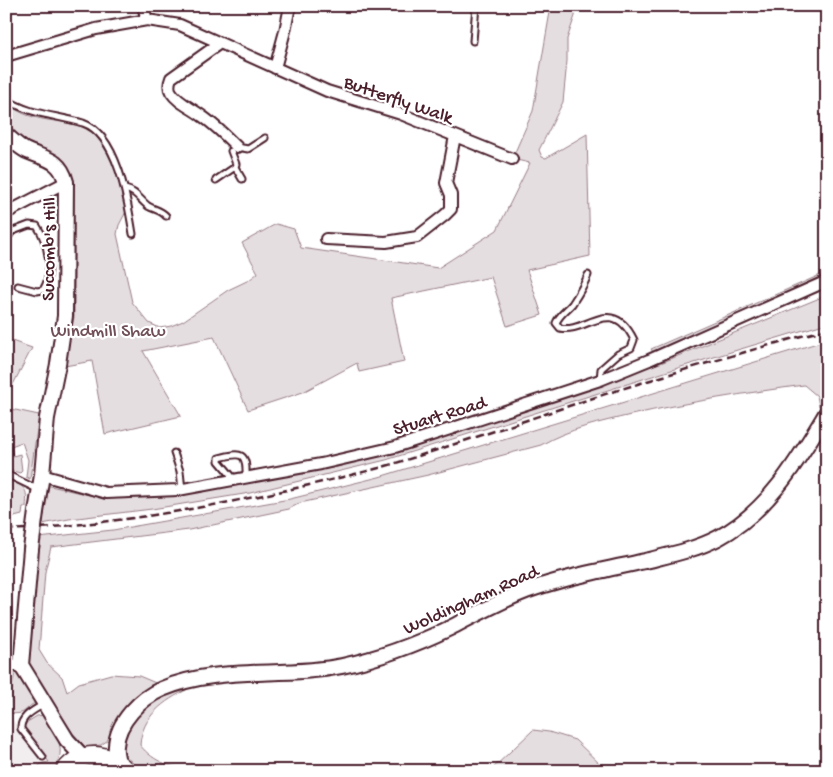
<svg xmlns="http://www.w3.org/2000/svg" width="833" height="777" font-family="'Gochi Hand',sans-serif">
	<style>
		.built { fill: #f2eeef }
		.green { fill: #e5dee0; stroke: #987e86 }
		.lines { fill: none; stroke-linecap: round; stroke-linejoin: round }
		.lane-casing { stroke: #4a1f2b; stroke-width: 9 }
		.street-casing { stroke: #4a1f2b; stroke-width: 14 }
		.secondary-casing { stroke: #4a1f2b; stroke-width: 18 }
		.highway-casing { stroke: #4a1f2b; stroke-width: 21 }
		.lane { stroke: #fff; stroke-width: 5 }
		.street { stroke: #fff; stroke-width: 10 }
		.secondary { stroke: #fff; stroke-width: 14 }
		.highway { stroke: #fff; stroke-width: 18 }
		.rail { stroke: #4a1f2b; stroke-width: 2.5; stroke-dasharray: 8 4; stroke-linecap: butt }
		.secondary-bridge-casing { stroke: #4a1f2b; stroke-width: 18; stroke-linecap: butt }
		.secondary-bridge { stroke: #fff; stroke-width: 14 }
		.labels { text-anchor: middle; stroke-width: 4.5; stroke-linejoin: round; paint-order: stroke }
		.street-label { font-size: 19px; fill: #4a1f2b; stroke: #fff }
		.park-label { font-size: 19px; fill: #714f58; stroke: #fff }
	</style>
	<rect width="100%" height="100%" fill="#fff"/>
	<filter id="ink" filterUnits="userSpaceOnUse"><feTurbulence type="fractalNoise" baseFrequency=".02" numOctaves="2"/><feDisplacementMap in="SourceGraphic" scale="10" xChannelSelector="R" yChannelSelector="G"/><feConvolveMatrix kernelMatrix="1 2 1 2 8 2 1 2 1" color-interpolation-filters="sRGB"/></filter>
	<g filter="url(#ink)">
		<path class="built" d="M6,672L14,673L8,713L43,763L32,771H6Z"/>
		<path class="green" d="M551,6H576L575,16L567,39V61L563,102L539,150L542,157L546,158L587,134L590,256L527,270L542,315L507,326L491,277L391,298L404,362L359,372L357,363L303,392L248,410L214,337L143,351L181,416L105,434L92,361L65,366L74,317V180L57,156L27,143L6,126V104C15,109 24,115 34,117C51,122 70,121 87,129C103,136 125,187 130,204L119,225L117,234L132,302L149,323L160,328L171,326L183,321L228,290L249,280L258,273L242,243L276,224L294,229L301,248L438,268L497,230L530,163L512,159L533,111Z
			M827,272V287L655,355L651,349Z
			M827,295V323L681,367L386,460L250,493L152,509L69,519L42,524L46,485L107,499L181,495L337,467L442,437L663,362Z
			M6,339L32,348L6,398Z
			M827,340V400L824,405L819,406L817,396L804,385C746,393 688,402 631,415C601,422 568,429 541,445L428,475L300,503L289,509L189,530L51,547L45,572L39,650L47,663L62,677L67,692L79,683L111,674L139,676L158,684L146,688L141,693L121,719L111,738L101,745L85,747L72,732L26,664L38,538L113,530L290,499L379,477Z
			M6,408L39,415L30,479L26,477L28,460L22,442L11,446L13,456L20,454L22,471L20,473L6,469V433L8,423L6,422Z
			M6,479C25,487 28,487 26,507H23L22,515L6,519Z
			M15,670L20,671L37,702C23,708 28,716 8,713Z
			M188,689C164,701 142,716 140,745C154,763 174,768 195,771C185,771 144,773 137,770C117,761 121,744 129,728C132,722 135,716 140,712C153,700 171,694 188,689Z
			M44,715C49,718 50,723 53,728C61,745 64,754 53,771H32L43,763L49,762L26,732L24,724L37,716Z
			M533,730L549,732L575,740L602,766L604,771H490Z"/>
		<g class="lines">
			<g class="lane-casing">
				<path id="lane" d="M473,41L476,6
					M6,99C30,115 56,115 83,123C118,135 128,203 133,234
					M237,147L248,149L265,138
					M235,167L242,179
					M216,180L235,167L236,164L231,151
					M125,189C137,192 139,199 148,206C155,210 161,210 166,216
					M8,233L29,225L37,226C48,242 54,273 43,290L37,291L18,286
					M588,275C584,285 578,295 572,304C567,310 559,315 556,323L560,328C586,334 612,294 634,340L631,348L618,354L601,369L600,380
					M174,453L180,471L182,490
					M6,474L39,490
					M235,480L219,461V458C242,452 247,452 246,478
					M43,757L21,729C20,716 35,710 44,704"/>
			</g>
			<g class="street-casing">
				<path id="street" d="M143,6L147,20
					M220,43L171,78C169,83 168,87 171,92C178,103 192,108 202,116C215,125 226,136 237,147
					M6,56L96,29L147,20L180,25L327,91L401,114L512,159
					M275,68L285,31L290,6
					M6,213L66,182
					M6,234L8,233
					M326,239L386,242L417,237L445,215L451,209V195L446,183L455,136
					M42,475L106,493L178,490L321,464L395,447L600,380L649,360L827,281
					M6,665H21"/>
			</g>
			<g class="secondary-casing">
				<path id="secondary" d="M6,135C12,140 18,146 25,150C44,159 60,158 66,182L65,316L58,364L47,418L42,475L36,512
					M31,549L21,665L67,740L83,757
					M118,763C117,757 115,751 116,746C117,722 141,698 162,689C218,665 283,678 342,666C380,658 415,645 450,628C475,615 500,601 526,591C565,577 605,570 645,561C669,555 695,550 718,538C769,511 798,460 827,412"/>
			</g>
			<g class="highway-casing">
				<path id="highway" d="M65,771C82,749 109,753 126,771"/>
			</g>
			<use href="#lane" class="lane"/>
			<use href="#street" class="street"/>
			<use href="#secondary" class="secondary"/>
			<use href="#highway" class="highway"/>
			<path class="rail" d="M6,530C132,524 258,499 379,468C407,460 434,451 461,442C504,428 547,413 590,399C668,374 747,351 827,329"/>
			<g class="secondary-bridge-casing">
				<path id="secondary-bridge" d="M31,549L36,512"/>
			</g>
			<use href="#secondary-bridge" class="secondary-bridge"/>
		</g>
	</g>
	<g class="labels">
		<g class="street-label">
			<text transform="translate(399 98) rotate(19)" y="7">Butterfly Walk</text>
			<text transform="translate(47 249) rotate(-89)" y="7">Succomb's Hill</text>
			<text transform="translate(439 414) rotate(-17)" y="7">Stuart Road</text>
			<text transform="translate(470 598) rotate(-24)" y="7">Woldingham Road</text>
		</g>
		<g class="park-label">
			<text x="108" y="336">Windmill Shaw</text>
		</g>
	</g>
	<rect width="833" height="777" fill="none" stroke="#fff" stroke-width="25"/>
	<rect x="12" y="12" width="808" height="752" fill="none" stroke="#4a1f2b" stroke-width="2" filter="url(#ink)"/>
</svg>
